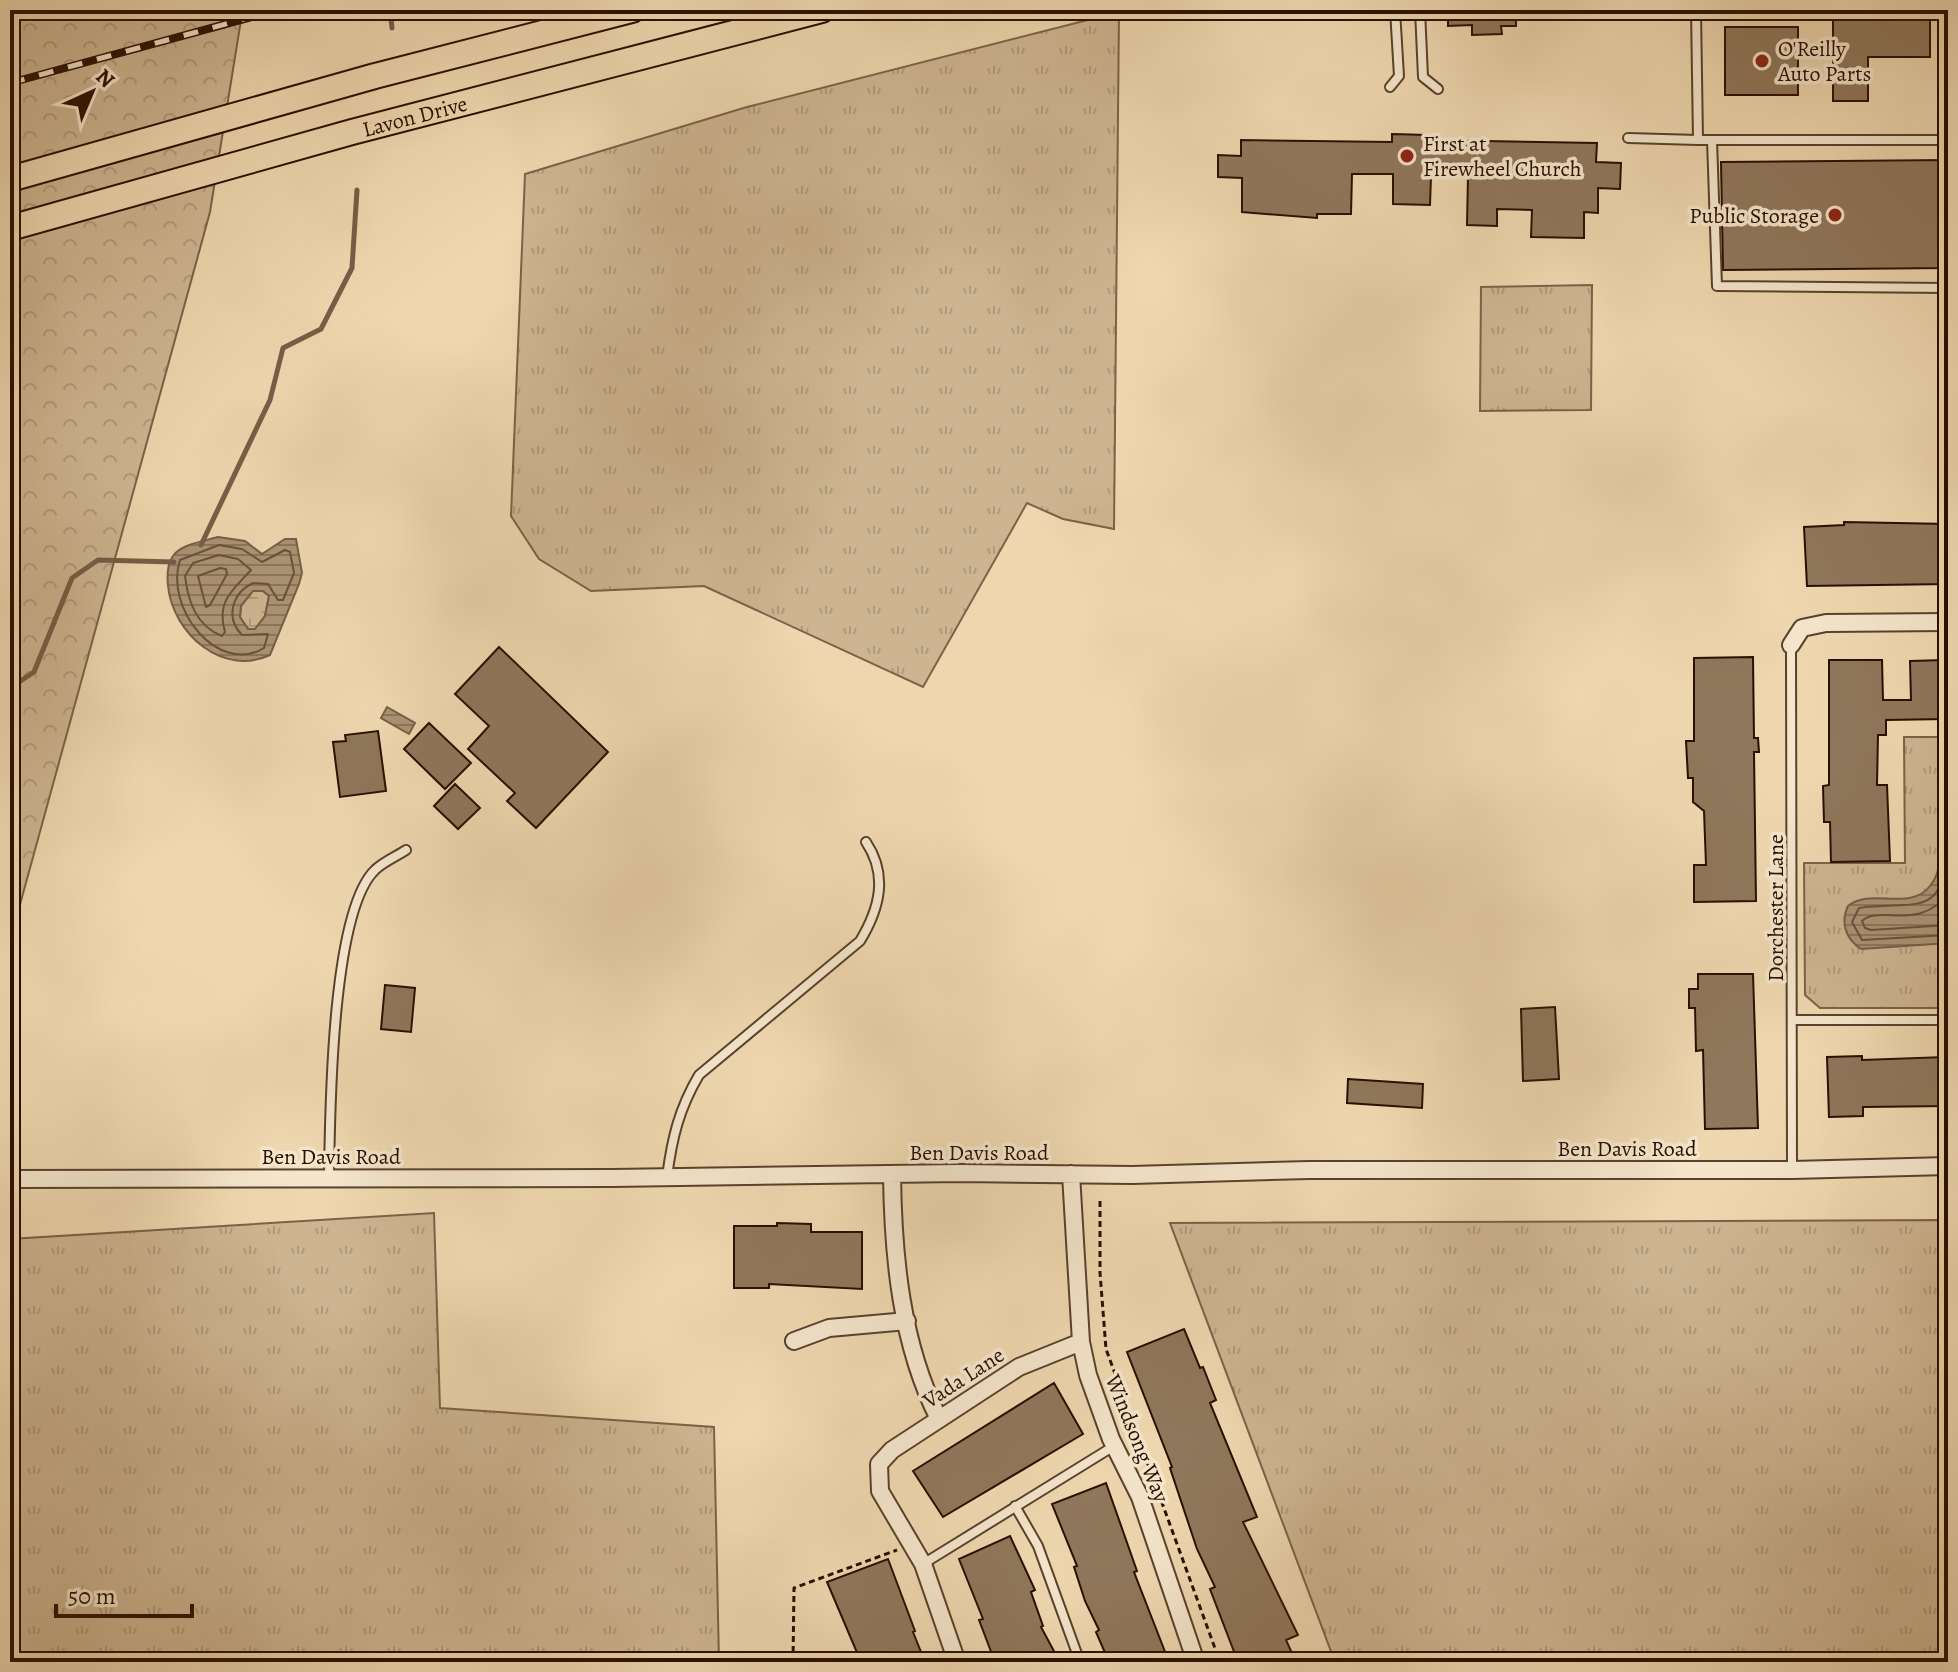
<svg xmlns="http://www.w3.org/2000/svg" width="1958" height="1672" font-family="Alegreya,serif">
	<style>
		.grass { fill: url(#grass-tufts); stroke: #7b6248; stroke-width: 2 }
		.forest { fill: url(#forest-crowns); stroke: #7b6248; stroke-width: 2 }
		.wetland { fill: url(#wetland-marsh); stroke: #7b6248; stroke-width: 2 }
		.water { fill: url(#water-rules); stroke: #775e46; stroke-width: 2; fill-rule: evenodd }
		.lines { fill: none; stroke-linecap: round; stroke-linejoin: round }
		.shore { stroke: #6a513a; stroke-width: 2 }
		.stream { stroke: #775e46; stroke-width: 5 }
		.building { fill: #8f775b; stroke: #290f00; stroke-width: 2 }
		.service-casing { stroke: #5a412c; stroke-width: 12 }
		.minor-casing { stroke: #5a412c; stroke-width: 20 }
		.primary-casing { stroke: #290f00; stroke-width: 28 }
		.path { stroke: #290f00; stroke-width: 3; stroke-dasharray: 6 4; stroke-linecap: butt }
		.service { stroke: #f4e5cb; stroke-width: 8 }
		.minor { stroke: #f4e5cb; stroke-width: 16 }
		.primary { stroke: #eed7af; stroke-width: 24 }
		.rail-casing { stroke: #290f00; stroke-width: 8 }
		.rail { stroke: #f4e5cb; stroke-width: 5; stroke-dasharray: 15; stroke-linecap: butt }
		.poi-dot { fill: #8f2418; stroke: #f4e5cb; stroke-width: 3 }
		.labels { text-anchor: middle; stroke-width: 7; stroke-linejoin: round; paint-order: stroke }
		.poi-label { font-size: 22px; fill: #290f00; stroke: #f4e5cb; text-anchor: start }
		.street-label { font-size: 22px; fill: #290f00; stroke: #f4e5cb }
	</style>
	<defs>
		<pattern id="grass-tufts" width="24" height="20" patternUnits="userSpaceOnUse" patternTransform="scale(2)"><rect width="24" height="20" fill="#cdb591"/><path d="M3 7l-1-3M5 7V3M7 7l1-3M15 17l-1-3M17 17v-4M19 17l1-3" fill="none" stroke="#b09a7b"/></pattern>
		<pattern id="forest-crowns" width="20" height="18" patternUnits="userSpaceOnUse" patternTransform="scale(2)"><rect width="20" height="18" fill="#cdb591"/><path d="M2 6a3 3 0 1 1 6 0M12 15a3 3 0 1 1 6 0" fill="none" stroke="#b09a7b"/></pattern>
		<pattern id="wetland-marsh" width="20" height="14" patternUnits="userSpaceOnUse" patternTransform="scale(2)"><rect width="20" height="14" fill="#cdb591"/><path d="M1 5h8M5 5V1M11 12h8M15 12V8" fill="none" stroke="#b09a7b"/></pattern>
		<pattern id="water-rules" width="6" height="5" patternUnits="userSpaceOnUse" patternTransform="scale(2)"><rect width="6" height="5" fill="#ab9374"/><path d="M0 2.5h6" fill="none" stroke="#8b765d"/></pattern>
	</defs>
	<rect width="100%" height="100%" fill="#eed7af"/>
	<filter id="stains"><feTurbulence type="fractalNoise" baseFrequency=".0025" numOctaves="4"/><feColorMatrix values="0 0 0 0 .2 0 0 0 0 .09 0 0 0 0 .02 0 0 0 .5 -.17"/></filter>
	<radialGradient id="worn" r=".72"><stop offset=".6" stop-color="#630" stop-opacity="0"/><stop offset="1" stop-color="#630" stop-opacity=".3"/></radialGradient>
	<path class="grass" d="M1119,12L1114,529L1063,519L1027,503L923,687L704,586L591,591L539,559L511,516L525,174L747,107Z
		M1592,285L1591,410L1480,411L1481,287Z
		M1904,737H1948V1008H1820L1805,995L1804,863H1905Z
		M434,1213L440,1408L714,1427L719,1662H10V1239Z
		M1948,1220V1662H1335L1170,1223Z"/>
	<path class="forest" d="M10,10H131L241,20L210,212L10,941Z"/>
	<path class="wetland" d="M253,591H263L269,596L265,616L255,629H248L240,617L241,606Z"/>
	<path class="water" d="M218,537L245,541L262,554L285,539H296L302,573L299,584L270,655C223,677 173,634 168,586C167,576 167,564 173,556C181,544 205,541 218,537ZM253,591H263L269,596L265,616L255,629H248L240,617L241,606Z
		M387,707L415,723L409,734L381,718Z
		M1948,801V943L1861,949C1846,939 1840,923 1848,906C1871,887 1910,912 1930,886C1946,867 1936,841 1941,819C1942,813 1946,807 1948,801Z"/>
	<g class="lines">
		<path class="shore" d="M219,545L242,549L262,562L285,550L290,552L294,573L283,600H278L268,584L253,583C232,593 225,618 242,635L268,634L264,648C218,676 164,608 180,560Z
			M219,555L238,559L251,570C233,590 216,601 225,632L222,636C196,626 188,601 185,576L193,563Z
			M220,568L226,569L227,574L210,605L206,607L198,576Z
			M1948,843C1944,921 1917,900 1859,908L1852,922L1862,940L1948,935
			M1948,893C1919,933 1879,904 1862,921L1865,928L1871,930L1948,925"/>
		<path class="stream" d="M390,10L392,28
			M201,545L270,400L283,348L321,329L352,268L357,190
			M10,688L34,672L72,578L98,560L174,562"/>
	</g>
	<path class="building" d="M1448,10H1516V26H1501L1502,34L1472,35V25L1448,26Z
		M1833,10H1930V57H1868V101H1833Z
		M1725,27H1798V95H1725Z
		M1392,134L1427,135V140L1597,143L1596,162L1621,163L1620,189L1598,188V213L1584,212V238L1531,237L1532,210L1497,209V226L1467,225L1468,176H1431L1430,205L1393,204V174H1352L1351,214H1317V218L1242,212V178L1218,177V155L1241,156V140L1392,142Z
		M1948,160V268L1723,270L1721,162Z
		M1844,522L1948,524V584L1807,586L1804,527L1844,525Z
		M499,647L608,752L536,828L507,801L515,793L468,749L489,726L455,694Z
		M1753,657L1754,738H1758L1759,752H1754L1756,901L1694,902V865H1706L1704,811L1693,802V778H1688L1686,741H1694V658Z
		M1829,660H1882L1883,700H1911L1910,661L1945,660L1946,719L1886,720V735H1878L1877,785H1887L1890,861L1831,862L1830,822H1824L1823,786L1829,785Z
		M429,723L471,763L445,789L404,749Z
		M378,731L386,791L340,797L333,742L346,741L345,735Z
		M455,784L480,808L458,829L434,806Z
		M1698,974H1753L1758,1128L1705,1129L1703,1050L1696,1051L1695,1008H1689V989H1698Z
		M385,985L415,988L411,1032L381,1029Z
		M1555,1007L1559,1079L1523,1081L1521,1009Z
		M1862,1056V1060L1945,1057L1947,1106L1863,1107V1116L1829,1117L1827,1057Z
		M1348,1079L1423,1084L1422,1108L1347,1103Z
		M777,1223L811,1224V1232H862V1289L769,1284V1288H734V1226H777Z
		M1184,1329L1200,1368L1203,1367L1216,1400L1210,1403L1257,1517L1243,1522L1298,1635L1286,1640L1296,1662H1238L1210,1589L1215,1587L1197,1549L1170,1468L1172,1467L1127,1352Z
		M1054,1383L1083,1434L943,1517L913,1471Z
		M1106,1483L1137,1571L1134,1572L1169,1662H1109L1096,1632L1099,1630L1085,1601L1074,1567L1077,1566L1052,1504Z
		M1010,1536L1035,1590L1031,1592L1043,1626L1041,1627L1055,1653L1037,1662H995L979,1620L983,1619L959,1559Z
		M888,1559L915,1631L913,1632L925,1662H861L827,1582Z"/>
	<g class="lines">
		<g class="service-casing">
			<path id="service" d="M1420,10L1423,77L1438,89
				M1696,10L1698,140H1948
				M1390,87L1399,76L1395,10
				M1628,138L1698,140
				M1712,140L1717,286L1948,288
				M1791,645L1792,1170
				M1793,1020H1948
				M667,1177C672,1138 679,1109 699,1075L860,941C880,908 888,875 866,842
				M329,1178C330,1115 331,912 375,870C383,862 397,856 406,850
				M1015,1506L1038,1546L1080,1662
				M923,1564L1114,1446"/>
		</g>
		<g class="minor-casing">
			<path id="minor" d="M1791,645L1802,628L1826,623L1948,622
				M892,1174C893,1257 901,1344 939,1419
				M1071,1174L1081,1342L1088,1375L1111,1439L1140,1497L1196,1662
				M10,1179L612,1178L960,1173L1132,1175L1309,1170H1792L1948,1166
				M794,1341L829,1328L907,1321
				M957,1662L923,1564L880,1491L879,1464L892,1450L1019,1367L1081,1342"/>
		</g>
		<g class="primary-casing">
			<g id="primary">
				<path d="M10,179L375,76L632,10"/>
				<path id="s1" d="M10,228L352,132L822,10"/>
			</g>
		</g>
		<path class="path" d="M1100,1201V1273L1106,1349L1220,1662
			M793,1662L794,1588L897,1550"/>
		<use href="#service" class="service"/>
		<use href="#minor" class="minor"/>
		<use href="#primary" class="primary"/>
		<g class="rail-casing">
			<path id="rail" d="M10,83L277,10"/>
		</g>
		<use href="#rail" class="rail"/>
	</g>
	<g class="poi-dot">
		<circle cx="1762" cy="61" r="8"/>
		<circle cx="1407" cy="156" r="8"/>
		<circle cx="1835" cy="215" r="8"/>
	</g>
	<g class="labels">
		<g class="poi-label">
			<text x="1778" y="56">O'Reilly<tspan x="1778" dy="25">Auto Parts</tspan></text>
			<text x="1423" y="151">First at<tspan x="1423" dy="25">Firewheel Church</tspan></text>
			<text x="1819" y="223" text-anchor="end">Public Storage</text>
		</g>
		<g class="street-label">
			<text dy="8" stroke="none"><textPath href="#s1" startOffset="420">Lavon Drive</textPath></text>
			<text transform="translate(1775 908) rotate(-90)" y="8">Dorchester Lane</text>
			<text x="1627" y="1156">Ben Davis Road</text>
			<text x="979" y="1160">Ben Davis Road</text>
			<text x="331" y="1164">Ben Davis Road</text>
			<text transform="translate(963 1377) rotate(-33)" y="8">Vada Lane</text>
			<text transform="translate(1138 1438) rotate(68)" y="8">Windsong Way</text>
		</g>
	</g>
	<rect width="1958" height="1672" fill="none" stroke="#eed7af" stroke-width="40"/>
	<rect x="12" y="12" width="1934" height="1648" fill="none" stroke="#290f00" stroke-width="4"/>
	<rect x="20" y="20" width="1918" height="1632" fill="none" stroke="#290f00" stroke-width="2"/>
	<g transform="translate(92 92) rotate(44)" stroke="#f4e5cb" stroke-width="6" paint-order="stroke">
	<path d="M0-6L14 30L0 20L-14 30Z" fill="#290f00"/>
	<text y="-12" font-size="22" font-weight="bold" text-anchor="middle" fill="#290f00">N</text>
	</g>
	<path d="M56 1604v12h136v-12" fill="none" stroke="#290f00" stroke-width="4"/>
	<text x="68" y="1604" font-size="24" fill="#290f00" stroke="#f4e5cb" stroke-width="6" paint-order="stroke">50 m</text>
	<rect width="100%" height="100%" filter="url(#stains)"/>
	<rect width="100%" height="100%" fill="url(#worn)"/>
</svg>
